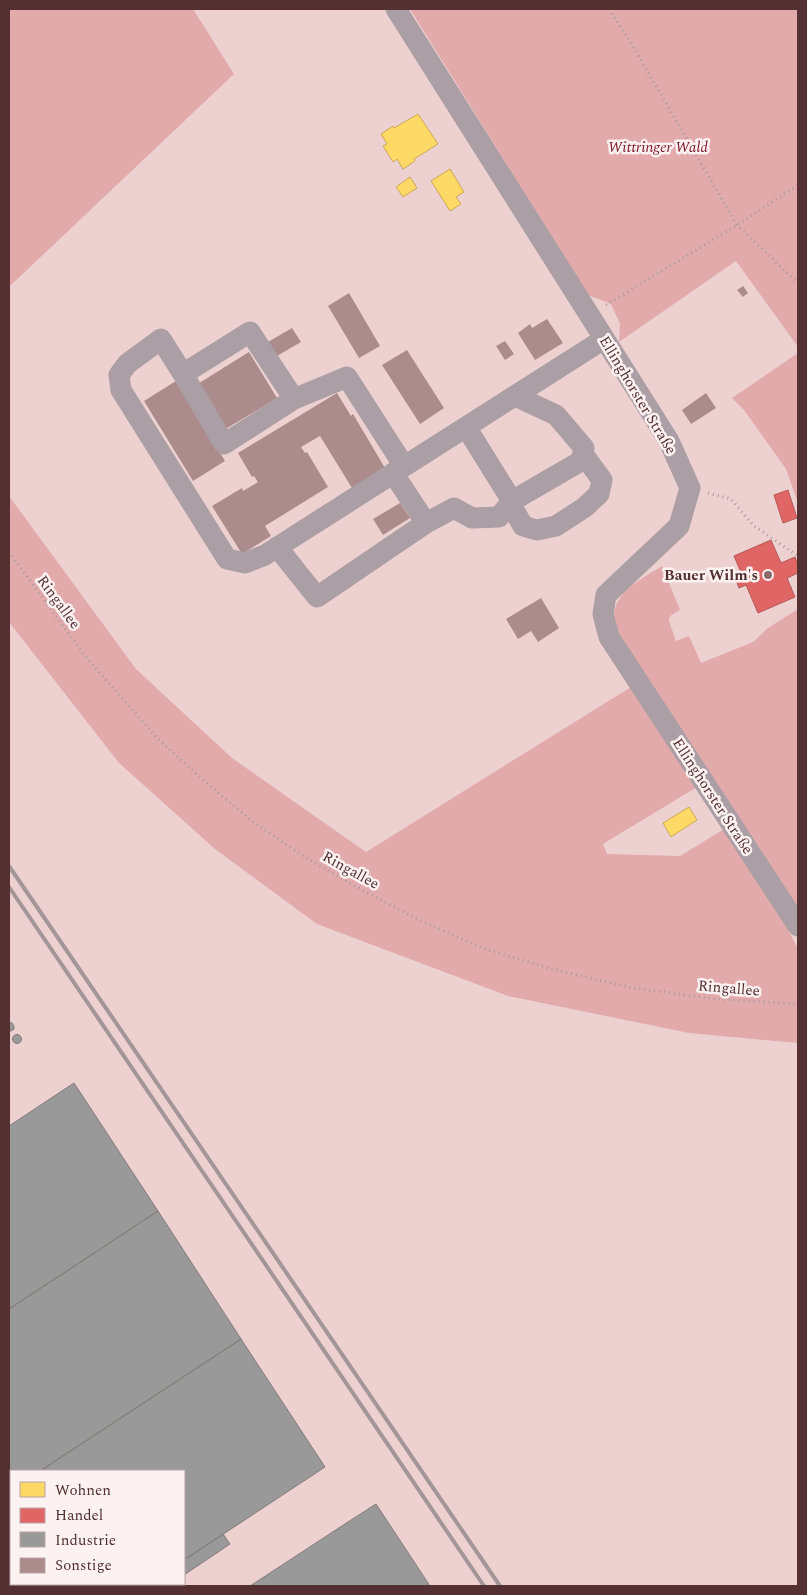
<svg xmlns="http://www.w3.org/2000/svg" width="807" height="1595" font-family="Spectral,serif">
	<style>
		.green { fill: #e3aaac }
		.homes { fill: #ffd966; stroke: #cca656 }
		.shops { fill: #e06666; stroke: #b65656 }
		.industry { fill: #999; stroke: #847a7a }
		.building { fill: #ac8b8d }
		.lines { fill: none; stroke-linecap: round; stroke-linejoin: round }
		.path { stroke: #a79a9f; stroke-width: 3; stroke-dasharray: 1 4; stroke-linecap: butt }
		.minor { stroke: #ab9ea4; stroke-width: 21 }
		.rail { stroke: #a49599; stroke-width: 4 }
		.poi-dot { fill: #8a686a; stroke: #fcf2f2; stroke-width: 2 }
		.labels { text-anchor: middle; stroke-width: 5; stroke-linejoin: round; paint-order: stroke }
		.park-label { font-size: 15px; font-style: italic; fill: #811b2c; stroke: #fcf2f2 }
		.street-label { font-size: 15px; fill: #543032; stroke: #fcf2f2 }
		.poi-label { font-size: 15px; font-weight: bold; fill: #543032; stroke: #fcf2f2; text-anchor: end }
	</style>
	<rect width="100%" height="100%" fill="#edd1d1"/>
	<path class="green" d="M9,9H193L234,74L9,287Z
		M410,9H798V347L736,261L619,342L620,324L611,304L588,295Z
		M798,353V503L786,469L744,410L732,398Z
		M9,496L136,669L232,758L366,852L631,687L697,787L603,844L607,854L680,856L724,829L780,913L798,949V1043L689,1033L508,996L317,924L215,849L119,763L9,622Z
		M662,566L680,610L670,616L669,621L676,641L689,636L701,663L753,642L768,628L798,609V911L616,632C616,626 614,621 614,616C615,590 644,578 662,566Z"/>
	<path class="homes" d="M418,114L438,144L414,159L415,161L403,169L397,159L393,162L383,146L387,144L381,134L393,126L394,128Z
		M450,169L464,192L456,197L461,204L450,211L431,181Z
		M410,177L417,188L403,197L396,187Z
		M689,807L697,820L671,837L663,823Z"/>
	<path class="shops" d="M788,490L797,518L783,523L774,495Z
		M771,540L781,563L795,557L798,565V573L787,578L795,597L758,613L746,585L739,588L736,580L743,577L734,556Z"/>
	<path class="industry" d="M9,1022L12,1023L14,1026V1029L11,1031H9Z
		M12.5 1039a4.5 4.5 0 1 1 9 0a4.5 4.5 0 1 1-9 0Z
		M74,1083L158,1211L9,1309V1126Z
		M158,1211L241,1339L40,1471H11V1490L9,1492V1309Z
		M241,1339L325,1467L184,1560V1471H40Z
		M11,1490V1584H147L143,1586H9V1492Z
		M376,1504L430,1586H250L351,1520Z
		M223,1534L230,1544L184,1575V1560Z
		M147,1584H170L166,1586H143Z"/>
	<path class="building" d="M743,286L748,293L743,297L737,290Z
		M349,293L380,346L359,358L328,306Z
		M547,319L563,343L535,360L518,333L530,324L532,328Z
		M292,328L301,342L277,356L268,342Z
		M505,341L514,354L505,360L496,346Z
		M407,350L444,408L420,424L382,365Z
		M249,352L277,398L224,430L196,385Z
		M176,381L225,461L193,481L144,401Z
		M337,393L351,416L353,414L385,468L352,488L320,436L301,447L305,453L307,452L328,487L265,526L271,536L242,554L212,506L242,488L243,491L258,482L254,476L252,477L238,453Z
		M706,393L716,408L691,424L682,410Z
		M400,503L410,518L383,535L373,519Z
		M541,598L559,628L538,642L531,631L518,639L506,619Z"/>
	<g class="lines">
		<path class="path" d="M609,9L631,43L737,225L798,283
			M606,305L737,225L798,185
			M708,493L731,499L754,526L798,556
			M9,552L85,656L160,741L209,785L252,821L300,854L353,885L417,919L482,948L552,969L633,988L717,999L798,1004"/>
		<path class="minor" d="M396,9L669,441L690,488L679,526L606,595L603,614L609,637L798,926
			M183,374L224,444L294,399
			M404,466L347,377L294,399L250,332L183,374L161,339L127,364L119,375L121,390L227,559L245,563L265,555L604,339
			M512,501L581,461L584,448L556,415L515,396
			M510,503L523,526L537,530L556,526L585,507L599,494L602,480L583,454
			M426,523L454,508L472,518L499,517L512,501L466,427
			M277,547L317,597L426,523L393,473"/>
		<path class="rail" d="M9,866L500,1586
			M9,887L484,1586"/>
	</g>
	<circle class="poi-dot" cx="768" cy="575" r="5"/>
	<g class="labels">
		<g class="park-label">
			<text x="658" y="152">Wittringer Wald</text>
		</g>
		<g class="street-label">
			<text transform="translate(638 395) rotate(59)" y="5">Ellinghorster Straße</text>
			<text transform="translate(59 602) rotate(54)" y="5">Ringallee</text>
			<text transform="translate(713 796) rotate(57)" y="5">Ellinghorster Straße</text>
			<text transform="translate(351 870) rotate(29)" y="5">Ringallee</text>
			<text transform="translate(729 988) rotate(5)" y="5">Ringallee</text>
		</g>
		<g class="poi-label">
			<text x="758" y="580">Bauer Wilm's</text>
		</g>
	</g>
	<rect width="807" height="1595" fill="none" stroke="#543032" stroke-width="20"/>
	<rect x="10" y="1470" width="175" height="115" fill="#fcf2f2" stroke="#b9a4a5"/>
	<rect x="20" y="1482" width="25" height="15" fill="#ffd966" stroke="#b9a4a5"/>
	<text x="55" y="1495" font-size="15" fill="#543032">Wohnen</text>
	<rect x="20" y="1508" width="25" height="15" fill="#e06666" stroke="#b9a4a5"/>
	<text x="55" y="1520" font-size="15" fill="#543032">Handel</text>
	<rect x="20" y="1532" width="25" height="15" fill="#999999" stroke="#b9a4a5"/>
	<text x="55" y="1545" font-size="15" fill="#543032">Industrie</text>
	<rect x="20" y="1558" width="25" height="15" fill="#ac8b8d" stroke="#b9a4a5"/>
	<text x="55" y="1570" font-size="15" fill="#543032">Sonstige</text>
</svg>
